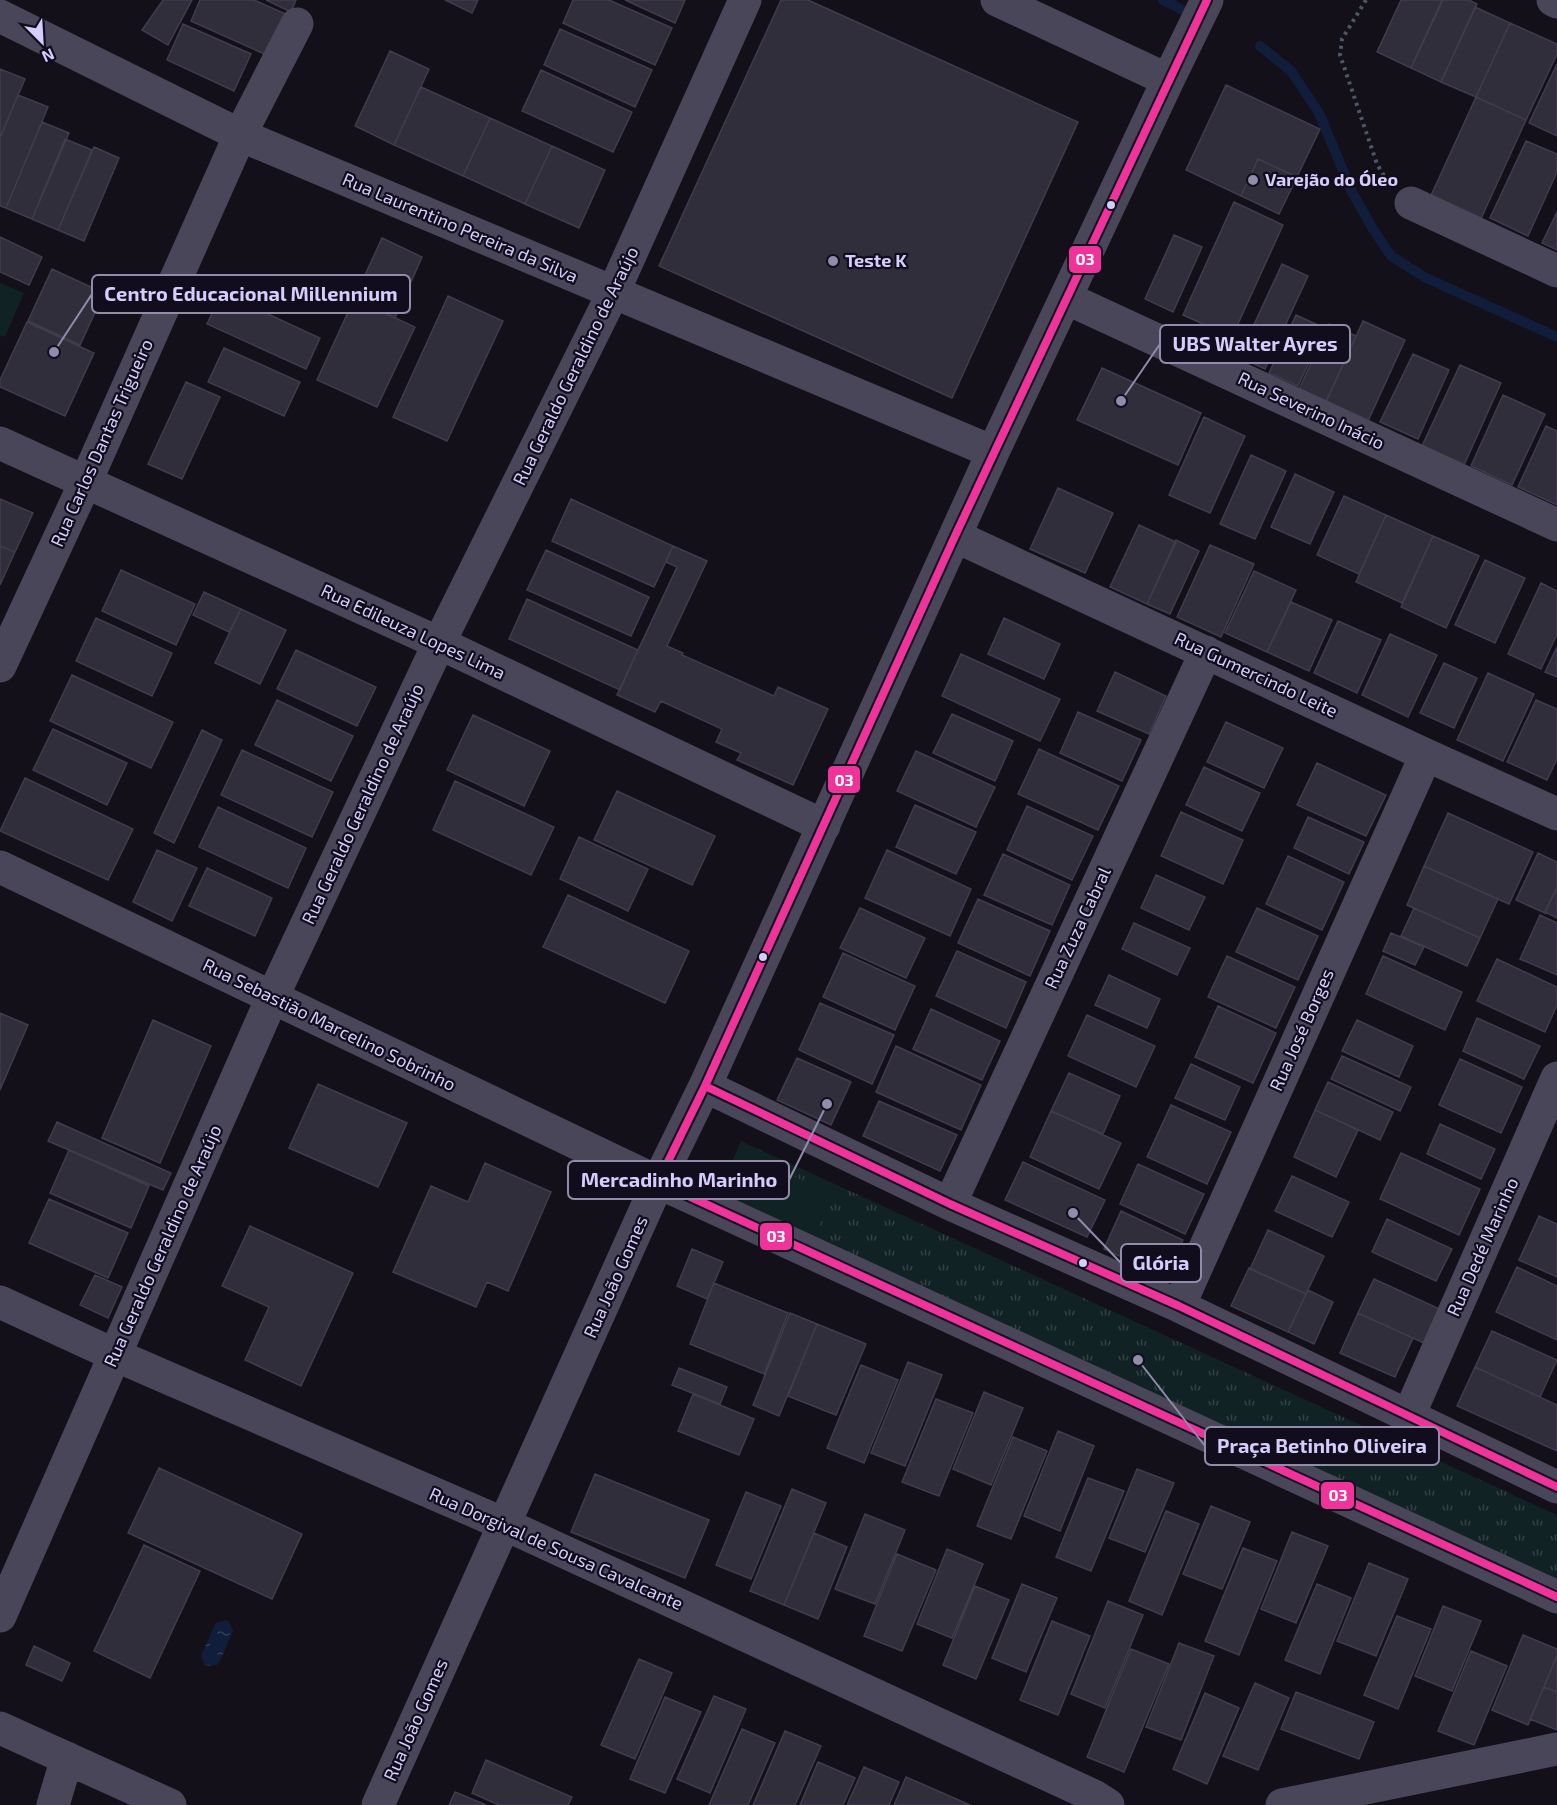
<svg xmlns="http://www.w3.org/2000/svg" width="1557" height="1805" font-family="'Exo 2',sans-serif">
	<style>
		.grass { fill: url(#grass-tufts) }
		.pitch { fill: #112224 }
		.water { fill: url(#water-ripples) }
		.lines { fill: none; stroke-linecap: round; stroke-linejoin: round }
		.stream { stroke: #101e3b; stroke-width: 10 }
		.building { fill: #312e3c; stroke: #403b4d; stroke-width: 1.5 }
		.path { stroke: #4d5864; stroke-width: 4; stroke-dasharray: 3 4.5; stroke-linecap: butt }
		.minor { stroke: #494659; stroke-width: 33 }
		.bus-1-casing { stroke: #110d1d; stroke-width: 12 }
		.bus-1 { stroke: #ef339a; stroke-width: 8 }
		.poi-dot { fill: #918bac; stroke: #110d1d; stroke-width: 2 }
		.bus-dot { fill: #d5cdfb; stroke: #110d1d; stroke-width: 2 }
		.labels { text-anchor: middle; stroke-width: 4.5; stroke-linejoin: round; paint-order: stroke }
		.poi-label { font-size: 18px; font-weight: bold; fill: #d5cdfb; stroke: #110d1d; text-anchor: start }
		.street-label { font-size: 18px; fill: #d5cdfb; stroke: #110d1d }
		.leader { fill: none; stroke: #918bac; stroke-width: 2 }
		.callout-dot { fill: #918bac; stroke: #110d1d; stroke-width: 2 }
		.callout { fill: #110d1d; stroke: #918bac; stroke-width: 2 }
		.callout-label { font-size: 20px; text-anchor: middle; font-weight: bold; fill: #d5cdfb }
		.line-badge { stroke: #110d1d; stroke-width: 2 }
		.badge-label { font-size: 16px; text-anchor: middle; font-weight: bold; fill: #fff }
	</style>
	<defs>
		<pattern id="grass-tufts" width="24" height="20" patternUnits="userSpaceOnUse" patternTransform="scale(1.5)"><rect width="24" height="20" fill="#112224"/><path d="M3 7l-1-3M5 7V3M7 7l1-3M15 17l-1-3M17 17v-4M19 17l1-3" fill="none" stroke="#334145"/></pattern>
		<pattern id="water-ripples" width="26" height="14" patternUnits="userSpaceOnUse" patternTransform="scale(1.5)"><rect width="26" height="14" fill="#101e3b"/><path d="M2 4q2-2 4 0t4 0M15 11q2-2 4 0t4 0" fill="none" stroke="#323e58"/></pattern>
	</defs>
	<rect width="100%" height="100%" fill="#13101a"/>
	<path class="grass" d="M741,1141L1557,1515V1586L713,1205Z"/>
	<path class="pitch" d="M0,283L24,293L5,337L0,335Z
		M747,1155L834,1195L813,1240L726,1200Z"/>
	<path class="water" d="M226,1620L229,1622L233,1631L220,1661L217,1665L207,1666L204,1664L201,1655L216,1623Z"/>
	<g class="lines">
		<path class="stream" d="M1163,0L1183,10
			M1260,46L1291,71L1319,113L1352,192L1373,229L1391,256L1426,278L1557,337"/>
	</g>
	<path class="building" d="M163,0H192L168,45L142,30Z
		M200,0H254L290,16L271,57L191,21Z
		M266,0H296L291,12Z
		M445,0H478L472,13Z
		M573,0H609L672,28L655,65L563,23Z
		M625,0H685L675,23Z
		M781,0H808L1078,122L952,398L659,266Z
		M1401,0H1443L1411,68L1377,52Z
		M1442,0H1469L1477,4L1441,82L1411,68Z
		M1475,7L1510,23L1476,97L1441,82Z
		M1510,23L1557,44V54L1526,120L1476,97Z
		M183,24L251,54L234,91L167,60Z
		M560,29L652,70L635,107L544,65Z
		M390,51L429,69L394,145L355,126Z
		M1557,64V136L1529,123Z
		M0,69L25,79L0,138Z
		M541,70L632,112L613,152L522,111Z
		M1226,85L1320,129L1297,177L1258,159L1241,196L1186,170Z
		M421,87L490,118L463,176L394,145Z
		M18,95L48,107L6,208L0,206V138Z
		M1476,97L1526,120L1479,223L1429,200Z
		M490,118L552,146L525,204L463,176Z
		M42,122L69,133L32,219L6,208Z
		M65,139L92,150L58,230L32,219Z
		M1526,141L1557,154V172L1528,236L1490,218Z
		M552,146L605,170L579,228L525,204Z
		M94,147L119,158L84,241L58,230Z
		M1258,159L1297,177L1279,214L1241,196Z
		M1234,202L1283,225L1232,337L1183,315Z
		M1557,212V250L1542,243Z
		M1174,235L1202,247L1173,312L1145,299Z
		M0,237L42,257L29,285L0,272Z
		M382,238L422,257L395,318L354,299Z
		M1282,264L1308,276L1265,369L1239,357Z
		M52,269L104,293L80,345L28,321Z
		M222,293L320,338L306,369L207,324Z
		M448,296L503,321L447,441L393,417Z
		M354,299L415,327L377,407L317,380Z
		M1296,315L1325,328L1298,386L1269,373Z
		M1363,321L1405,340L1368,421L1326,402Z
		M27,322L94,353L65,416L0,387V380Z
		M1329,324L1356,336L1322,410L1295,398Z
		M224,348L300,382L284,416L208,382Z
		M1413,354L1449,370L1418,439L1380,422Z
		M1460,365L1501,383L1464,465L1422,446Z
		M1102,368L1201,413L1178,465L1077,420Z
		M186,382L220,397L182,479L148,464Z
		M1503,395L1545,414L1512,485L1471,466Z
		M1204,417L1245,436L1210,513L1169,495Z
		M1546,426L1557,431V505L1518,487Z
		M1251,455L1286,471L1255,539L1220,524Z
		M1295,474L1334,492L1310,544L1271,527Z
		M1058,488L1113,513L1085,573L1030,549Z
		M1344,496L1386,515L1359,574L1317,555Z
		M0,499L33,513L15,552L0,546Z
		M571,499L673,546L654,587L552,541Z
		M1386,515L1433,536L1402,603L1356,582Z
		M1139,525L1176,542L1147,604L1110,587Z
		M1433,536L1479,556L1446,628L1401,607Z
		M1176,540L1199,551L1170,614L1147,604Z
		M1210,545L1254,564L1221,637L1177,617Z
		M0,546L15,552L0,585Z
		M673,546L707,561L667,646L683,653L682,655L774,696L778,687L828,709L793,785L737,760L741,753L716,742L722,729L661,701L655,712L617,695L677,567L666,562Z
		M546,550L649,597L631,636L527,590Z
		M1485,560L1525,578L1495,643L1455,625Z
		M121,570L195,604L176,645L102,611Z
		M1254,571L1296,590L1267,652L1225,633Z
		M1541,583L1557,591V634L1541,669L1508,654Z
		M204,592L241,609L229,632L193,615Z
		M527,599L638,650L620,690L509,639Z
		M1291,602L1332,620L1309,671L1267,652Z
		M241,609L286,630L260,684L215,663Z
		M96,618L172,653L152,696L76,661Z
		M1004,618L1060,644L1044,679L988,654Z
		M1338,621L1381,640L1357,693L1314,673Z
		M1390,634L1437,655L1408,717L1362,695Z
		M1557,647V677L1545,672Z
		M296,650L376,687L357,726L277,689Z
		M961,654L1060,699L1040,741L942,696Z
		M1444,663L1477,678L1454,728L1420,713Z
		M1115,672L1166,696L1149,734L1097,711Z
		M1488,673L1534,694L1503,761L1457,740Z
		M72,675L173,722L151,768L50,721Z
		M277,700L353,736L331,781L255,745Z
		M1536,700L1557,709V759L1547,780L1507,762Z
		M1078,712L1141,740L1122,781L1060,753Z
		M952,714L1013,741L995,781L933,753Z
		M473,715L550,751L524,806L447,770Z
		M1226,722L1283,748L1264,788L1207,762Z
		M53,729L127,763L107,805L33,770Z
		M202,730L222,740L174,843L154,833Z
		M1039,749L1119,786L1098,830L1018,794Z
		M242,750L333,792L312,837L221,795Z
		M916,751L995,787L976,827L897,791Z
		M1317,763L1386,795L1366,836L1297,805Z
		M1204,767L1260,793L1242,831L1186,805Z
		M25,778L133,829L108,880L0,831Z
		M455,781L554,827L531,875L433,830Z
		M617,791L715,836L692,885L594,840Z
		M915,805L976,832L956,874L896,847Z
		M1027,806L1093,836L1072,880L1007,850Z
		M218,807L306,848L288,888L199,847Z
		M1181,812L1243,840L1223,884L1161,856Z
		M1448,813L1533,852L1509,904L1424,866Z
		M1308,817L1364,842L1349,874L1294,848Z
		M579,837L648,869L628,911L560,879Z
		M157,850L197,868L172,921L133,902Z
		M887,850L971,889L950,936L865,898Z
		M1538,853L1557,862V887L1545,913L1516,900Z
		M1003,854L1070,885L1052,925L984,895Z
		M1288,856L1344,882L1322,930L1266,904Z
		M1424,866L1498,899L1480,938L1407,905Z
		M207,868L272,898L255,936L189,906Z
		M1156,875L1205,897L1189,930L1141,908Z
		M1557,887V918L1545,912Z
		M568,895L689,951L665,1003L543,947Z
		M978,899L1050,931L1030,976L958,943Z
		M860,908L925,938L906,978L840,948Z
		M1257,908L1318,936L1298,980L1236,952Z
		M1414,908L1480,938L1467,966L1401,936Z
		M1540,915L1557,923V975L1520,959Z
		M1134,923L1190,948L1177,975L1122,949Z
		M1391,933L1424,947L1415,965L1383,951Z
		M957,951L1026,982L1006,1028L936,996Z
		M843,953L915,986L895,1030L823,997Z
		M1227,956L1295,987L1276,1028L1208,997Z
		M1383,956L1462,992L1445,1030L1366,994Z
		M1497,959L1557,987V1005L1545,1032L1477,1001Z
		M1109,975L1160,999L1147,1028L1095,1005Z
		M820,1003L894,1035L872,1084L799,1050Z
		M1218,1006L1276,1033L1253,1083L1195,1057Z
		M931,1009L1000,1041L982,1080L913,1049Z
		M0,1013L28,1025L0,1090Z
		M1087,1015L1155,1046L1136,1087L1068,1056Z
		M1477,1018L1540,1046L1524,1079L1463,1051Z
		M153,1020L211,1046L160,1163L102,1138Z
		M1357,1020L1413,1046L1399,1077L1342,1051Z
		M896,1046L981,1085L961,1130L876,1092Z
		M1342,1056L1411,1087L1400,1111L1331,1079Z
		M797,1058L851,1082L831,1125L777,1100Z
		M1460,1059L1522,1087L1501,1133L1439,1105Z
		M1191,1064L1240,1087L1225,1120L1175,1098Z
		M1069,1073L1120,1096L1103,1134L1051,1111Z
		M1328,1082L1393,1112L1380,1140L1315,1110Z
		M318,1084L407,1123L378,1187L289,1148Z
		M879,1101L957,1135L940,1171L863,1136Z
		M1171,1105L1231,1132L1207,1184L1147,1157Z
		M1315,1110L1358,1130L1336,1177L1294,1157Z
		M1051,1111L1121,1143L1099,1189L1030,1157Z
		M57,1122L171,1173L163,1190L48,1141Z
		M1440,1124L1495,1149L1481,1179L1427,1154Z
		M69,1150L149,1186L131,1228L50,1193Z
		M1401,1153L1480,1189L1459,1235L1380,1199Z
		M1023,1162L1105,1200L1087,1237L1005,1200Z
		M485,1163L551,1192L508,1291L487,1282L476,1307L393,1272L431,1186L468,1202Z
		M1138,1164L1204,1194L1185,1234L1120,1204Z
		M1292,1176L1349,1202L1332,1237L1275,1211Z
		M49,1199L128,1233L108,1278L29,1243Z
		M1121,1211L1183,1240L1165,1277L1104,1249Z
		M1539,1216L1557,1224V1277L1519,1260Z
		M1387,1219L1452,1249L1436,1281L1372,1252Z
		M250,1226L353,1273L301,1386L245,1360L269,1307L222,1286Z
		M1268,1230L1324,1256L1306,1294L1250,1269Z
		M692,1249L723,1262L707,1299L677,1286Z
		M1517,1267L1557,1286V1340L1496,1312Z
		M1249,1268L1306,1294L1288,1332L1231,1306Z
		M95,1275L122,1287L108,1318L80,1305Z
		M1374,1279L1442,1310L1426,1344L1358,1313Z
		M714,1283L788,1313L764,1374L690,1344Z
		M1308,1290L1333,1302L1314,1344L1288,1332Z
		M790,1313L817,1324L779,1416L753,1405Z
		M1358,1313L1413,1338L1395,1377L1340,1353Z
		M817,1324L866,1344L836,1415L788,1396Z
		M1492,1331L1557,1360L1540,1397L1475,1367Z
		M908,1362L942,1375L905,1466L871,1453Z
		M861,1365L898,1380L864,1463L827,1448Z
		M1475,1367L1557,1405V1451L1457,1406Z
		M679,1368L727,1387L720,1404L672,1385Z
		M984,1392L1023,1408L991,1485L953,1469Z
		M693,1394L754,1419L739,1455L678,1431Z
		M936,1399L973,1413L939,1496L902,1482Z
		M1058,1431L1094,1446L1060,1531L1024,1516Z
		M1013,1437L1047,1451L1011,1539L977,1526Z
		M159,1468L302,1534L272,1599L128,1533Z
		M1137,1469L1174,1483L1145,1552L1109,1538Z
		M595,1474L709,1520L685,1578L571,1532Z
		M1088,1478L1124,1491L1091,1571L1056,1557Z
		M792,1489L826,1503L784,1605L750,1591Z
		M746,1492L781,1506L751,1579L716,1565Z
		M1211,1506L1250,1522L1222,1589L1183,1574Z
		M1166,1511L1199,1524L1162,1615L1129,1601Z
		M865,1514L905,1530L875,1604L835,1589Z
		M1292,1532L1328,1546L1296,1623L1261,1609Z
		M814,1533L847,1547L818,1619L784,1605Z
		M144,1545L200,1571L150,1678L94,1651Z
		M1243,1548L1277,1561L1239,1655L1205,1641Z
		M947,1549L983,1564L952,1638L917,1624Z
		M897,1554L936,1570L902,1651L864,1636Z
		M1369,1563L1408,1579L1376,1656L1337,1641Z
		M1022,1584L1057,1598L1026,1672L992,1658Z
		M1317,1584L1351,1598L1320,1674L1285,1660Z
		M975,1586L1009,1600L976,1679L943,1665Z
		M1108,1601L1143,1615L1105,1708L1071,1694Z
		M1443,1606L1481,1621L1452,1691L1415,1676Z
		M1397,1616L1431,1629L1398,1709L1364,1695Z
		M1052,1621L1090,1636L1058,1715L1020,1700Z
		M1523,1635L1557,1649V1655L1528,1725L1492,1710Z
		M1179,1643L1214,1656L1181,1740L1146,1727Z
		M34,1646L70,1663L62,1681L26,1665Z
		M1131,1649L1169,1664L1124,1772L1087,1757Z
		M1471,1651L1507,1666L1474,1745L1438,1731Z
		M1557,1655V1692L1544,1687Z
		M639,1659L672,1673L635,1759L601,1745Z
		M1255,1683L1289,1698L1258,1770L1223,1756Z
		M1544,1687L1557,1692V1730L1530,1719Z
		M1296,1692L1374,1722L1359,1759L1281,1729Z
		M1205,1693L1239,1708L1207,1784L1173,1769Z
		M714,1696L746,1709L710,1793L677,1779Z
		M665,1697L701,1712L665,1793L630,1779Z
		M742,1729L775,1743L748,1805H709Z
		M785,1731L821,1746L795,1805H753Z
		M486,1760L572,1797L568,1805H499L472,1793Z
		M818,1762L855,1778L843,1805H800Z
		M864,1767L899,1782L889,1805H847Z
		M906,1777L970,1805H894Z
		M455,1792L486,1805H449Z"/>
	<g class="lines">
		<path class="path" d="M1366,0L1342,39L1340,55L1377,164L1387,181"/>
		<path class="minor" d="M997,0L1168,80
			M1553,0L1557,2
			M0,16L240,135L993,452
			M1411,203L1557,271
			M1066,298L1557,525
			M0,443L439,643L824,826
			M955,536L1426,755L1557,814
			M0,666L86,481L240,135L297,24
			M0,867L658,1182L1557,1597
			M705,1086L950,1204L1179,1306L1557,1487
			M950,1204L1206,652
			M0,1302L115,1355L504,1524L1094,1796L1108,1805
			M1179,1306L1426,755
			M1409,1415L1557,1078
			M0,1616L272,998L439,643L613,293L745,0
			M0,1728L170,1805
			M53,1805L67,1758
			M378,1805L658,1182L705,1086L993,452L1168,80L1207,0
			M1282,1805L1557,1749"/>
		<g class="bus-1-casing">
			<path id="bus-1" d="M1207,0L955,536L705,1086L658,1182L1557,1597
				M705,1086L950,1204L1179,1306L1557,1487"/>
		</g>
		<use href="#bus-1" class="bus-1"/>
	</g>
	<g class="poi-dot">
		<circle cx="1253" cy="180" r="6"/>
		<circle cx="833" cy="261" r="6"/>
	</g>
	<g class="bus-dot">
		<circle cx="1111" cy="205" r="5"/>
		<circle cx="763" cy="957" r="5"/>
		<circle cx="1083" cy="1263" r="5"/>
	</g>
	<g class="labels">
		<g class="poi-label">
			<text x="1265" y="186">Varejão do Óleo</text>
			<text x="845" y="267">Teste K</text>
		</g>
		<g class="street-label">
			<text transform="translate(460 228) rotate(23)" y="6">Rua Laurentino Pereira da Silva</text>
			<text transform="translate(576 366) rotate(-64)" y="6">Rua Geraldo Geraldino de Araújo</text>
			<text transform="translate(1311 411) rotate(25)" y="6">Rua Severino Inácio</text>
			<text transform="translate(102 443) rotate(-66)" y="6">Rua Carlos Dantas Trigueiro</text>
			<text transform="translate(413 632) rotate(25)" y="6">Rua Edileuza Lopes Lima</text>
			<text transform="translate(1256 675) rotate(25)" y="6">Rua Gumercindo Leite</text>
			<text transform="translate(363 804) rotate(-65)" y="6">Rua Geraldo Geraldino de Araújo</text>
			<text transform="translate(1078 928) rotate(-65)" y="6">Rua Zuza Cabral</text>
			<text transform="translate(329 1025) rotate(26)" y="6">Rua Sebastião Marcelino Sobrinho</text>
			<text transform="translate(1302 1030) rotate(-66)" y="6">Rua José Borges</text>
			<text transform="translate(163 1246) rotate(-66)" y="6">Rua Geraldo Geraldino de Araújo</text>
			<text transform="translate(1483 1247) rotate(-66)" y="6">Rua Dedé Marinho</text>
			<text transform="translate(616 1277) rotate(-66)" y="6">Rua João Gomes</text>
			<text transform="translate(556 1549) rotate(24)" y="6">Rua Dorgival de Sousa Cavalcante</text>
			<text transform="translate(416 1720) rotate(-66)" y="6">Rua João Gomes</text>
		</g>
	</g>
	<path class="leader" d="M54 352L92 294M1121 401L1160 344M827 1104L789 1180M1073 1213L1121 1263M1138 1360L1205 1446"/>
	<g class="callout-dot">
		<circle cx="54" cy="352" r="6"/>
		<circle cx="1121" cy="401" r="6"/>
		<circle cx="827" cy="1104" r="6"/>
		<circle cx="1073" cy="1213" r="6"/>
		<circle cx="1138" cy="1360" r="6"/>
	</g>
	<g class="callout">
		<rect x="92" y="275" width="318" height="38" rx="6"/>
		<rect x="1160" y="325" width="190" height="38" rx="6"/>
		<rect x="568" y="1161" width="221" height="38" rx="6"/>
		<rect x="1121" y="1244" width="80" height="38" rx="6"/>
		<rect x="1205" y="1427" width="234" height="38" rx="6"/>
	</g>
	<g class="callout-label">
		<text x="251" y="301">Centro Educacional Millennium</text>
		<text x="1255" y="351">UBS Walter Ayres</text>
		<text x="679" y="1187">Mercadinho Marinho</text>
		<text x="1161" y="1270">Glória</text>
		<text x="1322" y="1453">Praça Betinho Oliveira</text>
	</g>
	<g class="line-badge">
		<rect x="1068" y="245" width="34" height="29" rx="6" fill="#ef339a"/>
		<rect x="827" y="765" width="34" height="29" rx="6" fill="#ef339a"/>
		<rect x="759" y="1222" width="34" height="29" rx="6" fill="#ef339a"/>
		<rect x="1320" y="1481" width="35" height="29" rx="6" fill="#ef339a"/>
	</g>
	<g class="badge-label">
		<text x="1085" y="265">03</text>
		<text x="844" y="786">03</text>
		<text x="776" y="1242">03</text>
		<text x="1338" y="1501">03</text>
	</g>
	<g transform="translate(42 42) rotate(156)" stroke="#110d1d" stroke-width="4.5" paint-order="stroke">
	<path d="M0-4.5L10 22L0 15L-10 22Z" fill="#d5cdfb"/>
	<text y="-9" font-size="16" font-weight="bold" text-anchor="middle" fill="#d5cdfb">N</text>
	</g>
</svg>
